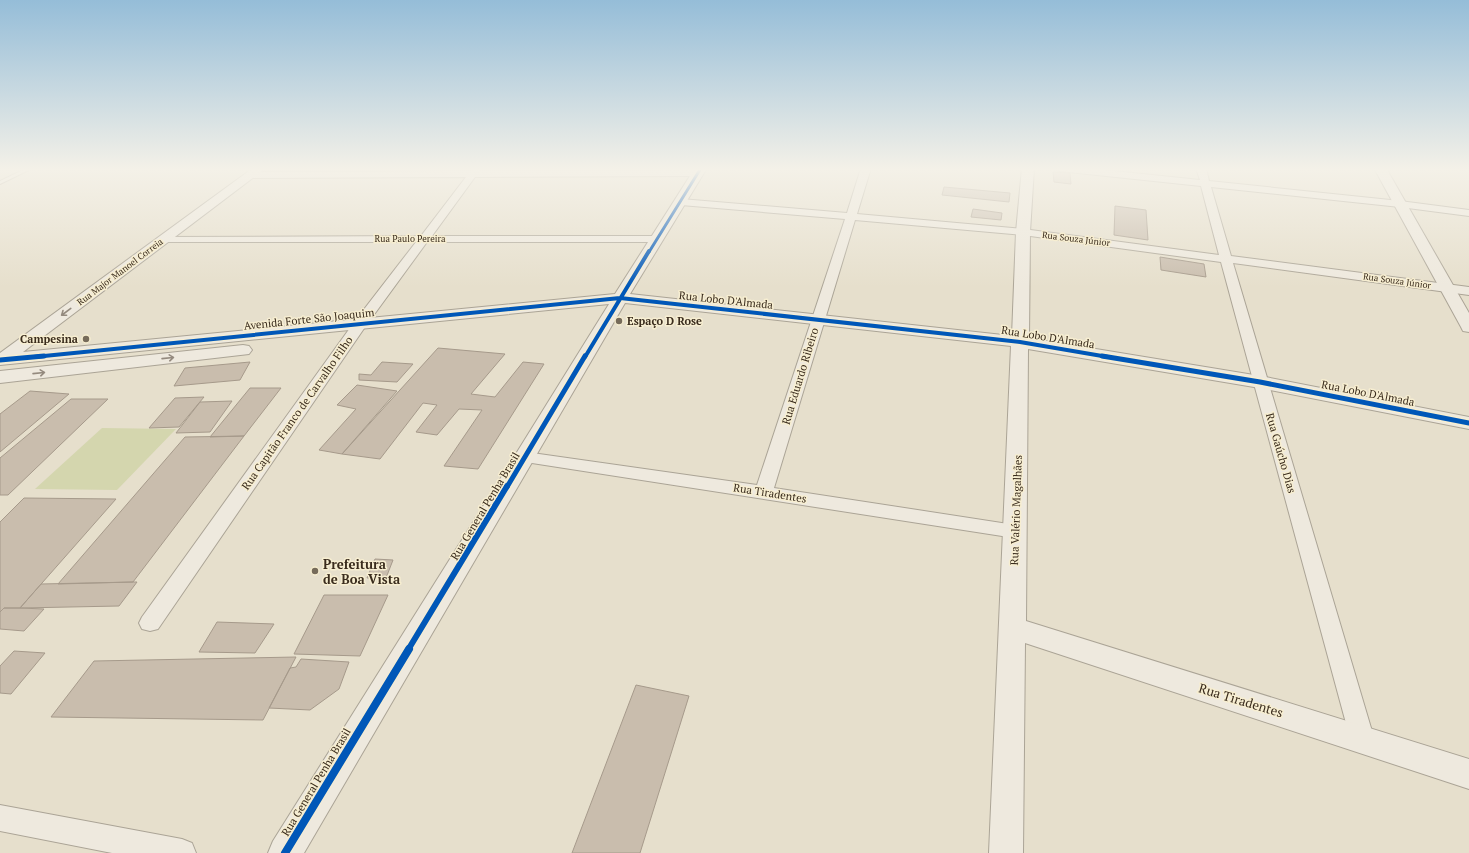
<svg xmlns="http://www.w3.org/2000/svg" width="1469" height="853" font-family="'PT Serif',serif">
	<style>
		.green { fill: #d4d6ae }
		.building { fill: #c9bdad; stroke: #a69a8b }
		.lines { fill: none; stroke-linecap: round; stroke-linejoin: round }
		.service-casing { stroke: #aba496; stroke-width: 2 }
		.minor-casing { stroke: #aba496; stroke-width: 2 }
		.tertiary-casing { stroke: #aba496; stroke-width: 2 }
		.service { fill: #eee9de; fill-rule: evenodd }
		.minor { fill: #eee9de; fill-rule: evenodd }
		.tertiary { fill: #eee9de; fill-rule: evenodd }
		.cycleway-far4-casing { stroke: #f7eed1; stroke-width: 4.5 }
		.cycleway-far3-casing { stroke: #f7eed1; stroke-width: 6 }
		.cycleway-far2-casing { stroke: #f7eed1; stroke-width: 8 }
		.cycleway-far1-casing { stroke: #f7eed1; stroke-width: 8 }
		.cycleway-casing { stroke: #f7eed1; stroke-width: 10 }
		.cycleway-far4 { stroke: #0057b8; stroke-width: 3 }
		.cycleway-far3 { stroke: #0057b8; stroke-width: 4 }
		.cycleway-far2 { stroke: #0057b8; stroke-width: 5 }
		.cycleway-far1 { stroke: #0057b8; stroke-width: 6 }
		.cycleway { stroke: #0057b8; stroke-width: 8 }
		.oneway { stroke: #948a7e }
		.poi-dot { fill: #766b5a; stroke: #f7eed1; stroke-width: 1.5 }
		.labels { text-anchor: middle; stroke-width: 3; stroke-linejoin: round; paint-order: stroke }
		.far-street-label { font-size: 9px; fill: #3a2c1d; stroke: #f7eed1 }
		.street-label { font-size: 11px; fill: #3a2c1d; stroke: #f7eed1 }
		.poi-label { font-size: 11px; font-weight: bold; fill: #3a2c1d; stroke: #f7eed1; text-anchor: start }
		.near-poi-label { font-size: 13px; font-weight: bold; fill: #3a2c1d; stroke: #f7eed1; text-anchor: start }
		.near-street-label { font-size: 13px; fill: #3a2c1d; stroke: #f7eed1 }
	</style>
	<rect width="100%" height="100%" fill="#e6dfcc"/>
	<path class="green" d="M102,428L176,429L117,490L35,489Z"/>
	<path class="building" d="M1053,172L1070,173L1071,184L1054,182Z
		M944,187L1010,193L1009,202L942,195Z
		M1115,206L1146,210L1148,240L1114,235Z
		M973,209L1002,213L1001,220L971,217Z
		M1160,257L1204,264L1206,277L1161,270Z
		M438,348L505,354L471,394L495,397L523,362L544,364L478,469L444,466L482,410L459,409L437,435L416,432L437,405L423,403L380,459L342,454Z
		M250,362L240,380L174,386L185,368Z
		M382,362L413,364L397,382L359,380V374L371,375Z
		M357,385L397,391L342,454L319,450L356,409L337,405Z
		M250,388H281L244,436L210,437Z
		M30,391L69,394L0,452V414Z
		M204,397L179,427L149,428L175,398Z
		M71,399H108L8,495H0V458Z
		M232,401L210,432L176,433L200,402Z
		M244,436L133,582L58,584L185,437Z
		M24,498L116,499L20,608H4L0,612V522Z
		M375,559L393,560L386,578H367Z
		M133,582H137L119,606L20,608L41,584Z
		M324,595H388L360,656L294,654Z
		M4,608H20L44,609L24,631L0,629V612Z
		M217,622L274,624L255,653L199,652Z
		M14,651L45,653L11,694L0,693V666Z
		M296,657L263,720L51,717L94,661Z
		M301,659L349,662L339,689L310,710L269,708L290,668L296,667Z
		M636,685L689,696L640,853H572Z"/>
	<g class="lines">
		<g class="service-casing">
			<path id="service" d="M27,168H33L0,184V181Z"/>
		</g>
		<g class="minor-casing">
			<path id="minor" d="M472,168H481L479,171L698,170L703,173L698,176L475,177L432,236H656L661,239L656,242H427L365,327L158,629L150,631L142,629L139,623L142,617L355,321L416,242H164L160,241L159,239L160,237L421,236L466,177L251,178L246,175L251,172L470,171Z
				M861,168H871L857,214L1023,229L1219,255L1201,186L1059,171L1055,168H1085L1200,180L1196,168H1206L1209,181L1400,201L1469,210V216L1400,207L1211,187L1231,256L1469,287V295L1233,263L1374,738L1371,746L1362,749L1353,746L1350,738L1221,262L1023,235L855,220L774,488L1022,526L1024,531L1022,536L1015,538L519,461L517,457L519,453L525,452L757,485L845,219L681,205L676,202L681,199L847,213Z
				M0,805L182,839L192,843L196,853H112L0,831Z"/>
		</g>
		<g class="tertiary-casing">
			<path id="tertiary" d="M253,168H266L23,352L615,294L695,168H707L630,294L1012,336L1016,232L1022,168H1034L1030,232L1029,338L1260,376L1469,417V429L1260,388L1028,349L1026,621L1469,759V789L1025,643L1023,853H989L1011,346L625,303L304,853H268L273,841L514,457L609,304L0,365V353Z
				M1374,168H1386L1469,313V332L1463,331L1461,327Z
				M243,345L249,346L252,350L249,354L0,383V371Z"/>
		</g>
		<use href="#service" class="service"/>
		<use href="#minor" class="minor"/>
		<use href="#tertiary" class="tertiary"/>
		<g class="cycleway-far4-casing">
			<path id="cycleway-far4" d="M649,252L701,168"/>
		</g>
		<g class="cycleway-far3-casing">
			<path id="cycleway-far3" d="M34,357L620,298L1020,342L1108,357
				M585,357L649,251"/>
		</g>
		<g class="cycleway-far2-casing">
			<path id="cycleway-far2" d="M1102,356L1260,382L1469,423
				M0,360L44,356
				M507,487L585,356"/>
		</g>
		<g class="cycleway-far1-casing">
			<path id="cycleway-far1" d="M408,650L507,486"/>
		</g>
		<g class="cycleway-casing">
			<path id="cycleway" d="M285,853L409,649"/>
		</g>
		<use href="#cycleway-far4" class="cycleway-far4"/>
		<use href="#cycleway-far3" class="cycleway-far3"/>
		<use href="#cycleway-far2" class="cycleway-far2"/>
		<use href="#cycleway-far1" class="cycleway-far1"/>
		<use href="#cycleway" class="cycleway"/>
	</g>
	<defs><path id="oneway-shaft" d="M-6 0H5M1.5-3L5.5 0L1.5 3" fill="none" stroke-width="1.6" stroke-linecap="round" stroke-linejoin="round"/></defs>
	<g class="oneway">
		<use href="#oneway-shaft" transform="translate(66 312) rotate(143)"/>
		<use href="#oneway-shaft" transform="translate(168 358) rotate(-6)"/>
		<use href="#oneway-shaft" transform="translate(39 373) rotate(-6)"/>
	</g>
	<linearGradient id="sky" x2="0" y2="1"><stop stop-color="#95bdd8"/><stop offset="0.59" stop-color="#f4f1e8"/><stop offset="1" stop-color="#f4f1e8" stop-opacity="0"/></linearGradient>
	<rect width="1469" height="287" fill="url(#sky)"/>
	<g class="poi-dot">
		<circle cx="619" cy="321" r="4"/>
		<circle cx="86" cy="339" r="4"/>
		<circle cx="315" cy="571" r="4"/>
	</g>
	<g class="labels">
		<g class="far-street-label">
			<text x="410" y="242">Rua Paulo Pereira</text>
			<text transform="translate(1076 239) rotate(7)" y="3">Rua Souza Júnior</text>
			<text transform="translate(120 272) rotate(-37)" y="3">Rua Major Manoel Correia</text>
			<text transform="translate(1397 281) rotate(8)" y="3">Rua Souza Júnior</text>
		</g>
		<g class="street-label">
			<text transform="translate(726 300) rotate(6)" y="4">Rua Lobo D'Almada</text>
			<text transform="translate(309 319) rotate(-6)" y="4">Avenida Forte São Joaquim</text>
			<text transform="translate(1048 337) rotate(9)" y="4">Rua Lobo D'Almada</text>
			<text transform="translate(800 376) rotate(-73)" y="4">Rua Eduardo Ribeiro</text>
			<text transform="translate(1368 393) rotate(11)" y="4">Rua Lobo D'Almada</text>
			<text transform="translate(297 413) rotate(-55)" y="4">Rua Capitão Franco de Carvalho Filho</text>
			<text transform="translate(1281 453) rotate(74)" y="4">Rua Gaúcho Dias</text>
			<text transform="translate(770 493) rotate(9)" y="4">Rua Tiradentes</text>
			<text transform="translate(485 506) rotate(-59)" y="4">Rua General Penha Brasil</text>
			<text transform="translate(1016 510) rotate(-88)" y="4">Rua Valério Magalhães</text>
			<text transform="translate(316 782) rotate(-59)" y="4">Rua General Penha Brasil</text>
		</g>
		<g class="poi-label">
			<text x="627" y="325">Espaço D Rose</text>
			<text x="78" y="343" text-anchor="end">Campesina</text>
		</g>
		<g class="near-poi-label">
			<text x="323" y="569">Prefeitura<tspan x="323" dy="15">de Boa Vista</tspan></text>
		</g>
		<g class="near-street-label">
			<text transform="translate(1241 700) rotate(17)" y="5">Rua Tiradentes</text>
		</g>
	</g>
</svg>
